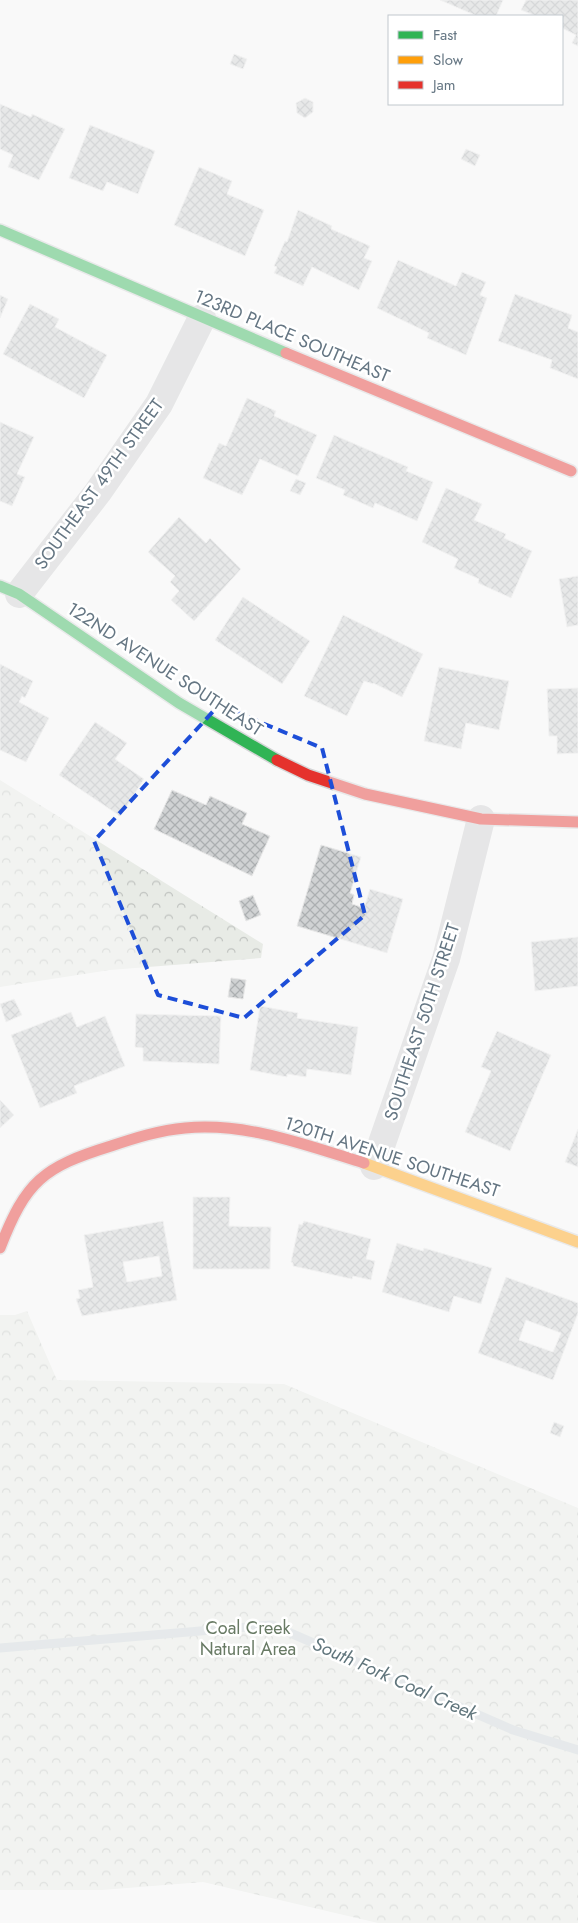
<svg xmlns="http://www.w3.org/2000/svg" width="578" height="1923" font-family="Jost,sans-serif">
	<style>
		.forest { fill: url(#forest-crowns) }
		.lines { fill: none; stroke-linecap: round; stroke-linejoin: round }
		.stream { stroke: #ced6d9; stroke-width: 9 }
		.building { fill: url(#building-cross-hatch); stroke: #e8e8e8; fill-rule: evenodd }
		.fast-casing { stroke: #d5d6d7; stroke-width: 14 }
		.slow-casing { stroke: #d5d6d7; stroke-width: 14 }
		.jam-casing { stroke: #d5d6d7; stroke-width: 14 }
		.street { stroke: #cecfd0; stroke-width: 28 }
		.fast { stroke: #30b455; stroke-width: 11 }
		.slow { stroke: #ff9f0a; stroke-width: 11 }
		.jam { stroke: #e5322d; stroke-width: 11 }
		.marked { fill: none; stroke: #1d4ed8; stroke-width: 4; stroke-dasharray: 10 6; stroke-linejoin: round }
		.labels { text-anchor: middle; stroke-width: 5; stroke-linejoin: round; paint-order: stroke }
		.street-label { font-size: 18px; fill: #657683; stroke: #fff }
		.park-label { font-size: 18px; fill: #687a64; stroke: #fff }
		.water-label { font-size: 19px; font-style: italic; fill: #60757c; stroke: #fff }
	</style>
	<defs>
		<pattern id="forest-crowns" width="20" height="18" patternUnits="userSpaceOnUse" patternTransform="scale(1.25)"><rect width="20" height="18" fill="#e8ebe6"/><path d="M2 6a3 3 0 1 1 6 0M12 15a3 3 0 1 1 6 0" fill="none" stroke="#c0c3c0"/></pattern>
		<pattern id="building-cross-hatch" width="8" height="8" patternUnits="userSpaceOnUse" patternTransform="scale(1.25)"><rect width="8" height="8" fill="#d0d2d3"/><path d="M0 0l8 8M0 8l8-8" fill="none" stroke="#acafb1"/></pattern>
	</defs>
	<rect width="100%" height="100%" fill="#f9f9f9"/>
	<path class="forest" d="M0,780L263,944L261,958L110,970L0,987Z
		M27,1311L57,1380L284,1384L578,1508V1923H378L203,1882L102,1890H0V1315H15Z"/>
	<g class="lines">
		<path class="stream" d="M0,1648L272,1625L513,1730L578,1750"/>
	</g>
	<path class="building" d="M440,0H503L496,16H477Z
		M526,0H578V46L572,43L576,35L562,28V16H536L521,10Z
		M234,54L247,59L243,69L230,64Z
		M305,98L313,102V112L305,118L297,113L296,103Z
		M0,104L31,117L32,114L65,129L39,180L8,167L13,155L0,149Z
		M90,125L155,151L138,194L107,182L103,191L69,178Z
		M466,149L480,155L475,166L461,159Z
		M199,167L232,181L227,194L264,210L245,256L174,225Z
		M298,210L332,226L331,229L370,246L364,258L372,261L359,290L312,267L303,286L274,273L277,267L274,266L285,241L287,242Z
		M398,260L456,286L462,272L486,282L480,295L487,298L466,355L427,338L429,333L377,308Z
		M515,294L572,315L568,328L578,332V379L550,368L552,360L498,341Z
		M0,295L8,299L0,318Z
		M30,304L59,319L55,327L107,355L84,398L3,354Z
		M247,398L276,411L274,416L317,435L298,476L260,459L242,495L203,478L219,443L226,446Z
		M0,422L34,437L17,474L25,477L12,506L0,501Z
		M334,435L408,467L406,471L433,482L417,521L375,503L373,508L343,495L345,490L316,478Z
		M296,479L306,483L300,495L290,491Z
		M446,488L482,504L474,520L506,534L504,538L532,551L511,598L478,583L479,579L454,568L458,559L422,542Z
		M179,517L206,543L210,538L241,569L194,621L171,600L179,591L170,582L175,576L148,552Z
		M578,576V625L567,627L559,579Z
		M243,597L310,641L282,684L215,640Z
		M343,615L423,654L402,697L373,683V684L364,681L347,716L304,696Z
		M0,664L33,681L25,698L22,696L19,702L49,718L26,762L0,750Z
		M439,667L509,681L499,730L466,723L461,749L424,741Z
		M578,688V753L557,754V736H549L547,689Z
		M95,722L127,743L115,759L144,779L120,816L59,775Z
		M172,790L206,805L210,796L247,813L242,824L270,836L252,876L154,829Z
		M321,845L361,857L350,893L354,895L352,904L364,908L370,889L403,899L387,953L297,926Z
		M253,895L261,915L246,921L239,901Z
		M578,937V986L535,991L531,942Z
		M231,978L246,980L243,999L228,997Z
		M14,999L22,1015L6,1022L0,1004Z
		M260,1006L298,1013L297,1018L358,1027L351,1075L307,1069L306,1077L287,1074V1077L250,1070Z
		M71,1012L77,1027L105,1016L125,1066L74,1086L77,1093L40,1108L11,1035Z
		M136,1014L221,1016L219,1064L143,1061V1048L135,1047Z
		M497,1031L551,1055L510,1151L465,1132L491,1071L481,1067Z
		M0,1100L14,1115L0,1128Z
		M578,1129V1167L565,1162Z
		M193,1197H230L229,1226L271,1227L270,1269H193Z
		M163,1221L177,1300L82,1316L76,1299L80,1298L78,1290L93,1287L84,1235ZM159,1256L162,1276L127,1282L123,1262Z
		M304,1221L371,1239L366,1259L375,1261L371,1280L353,1276L352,1279L293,1266V1263L291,1262L299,1224L302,1225Z
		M397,1243L423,1251L424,1248L492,1268L481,1304L454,1296L449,1312L382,1292Z
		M506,1277L578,1303V1313L553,1380L478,1353ZM526,1320L561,1333L553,1352L519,1340Z
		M554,1422L564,1426L560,1437L550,1433Z"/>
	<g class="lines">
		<g class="fast-casing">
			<path id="fast" d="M0,230L286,353
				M0,586L19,594L179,703L277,760"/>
		</g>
		<g class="slow-casing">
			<path id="slow" d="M364,1163L578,1242"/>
		</g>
		<g class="jam-casing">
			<path id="jam" d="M286,353L571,471
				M277,760L308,775L365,794L481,819L578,822
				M0,1248C26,1181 43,1167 111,1146C135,1138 160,1130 185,1128C246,1122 306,1145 364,1163"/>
		</g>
		<path class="street" d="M19,594L98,492L159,404L202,318
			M374,1166L446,959L481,819"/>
		<use href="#fast" class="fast"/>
		<use href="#slow" class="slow"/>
		<use href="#jam" class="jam"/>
	</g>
	<path d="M0 0H578V1923H0ZM219,705L322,748L365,915L244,1018L158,995L94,841Z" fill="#f9f9f9" fill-opacity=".55" fill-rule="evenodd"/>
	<path class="marked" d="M219,705L322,748L365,915L244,1018L158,995L94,841Z"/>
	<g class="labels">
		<g class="street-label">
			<text transform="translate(292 336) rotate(23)" y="6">123RD PLACE SOUTHEAST</text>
			<text transform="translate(99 484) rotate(-54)" y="6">SOUTHEAST 49TH STREET</text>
			<text transform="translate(165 669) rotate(33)" y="6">122ND AVENUE SOUTHEAST</text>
			<text transform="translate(422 1022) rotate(-72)" y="6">SOUTHEAST 50TH STREET</text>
			<text transform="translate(392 1157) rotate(18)" y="6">120TH AVENUE SOUTHEAST</text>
		</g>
		<g class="park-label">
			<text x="248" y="1634">Coal Creek<tspan x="248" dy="21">Natural Area</tspan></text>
		</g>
		<g class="water-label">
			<text transform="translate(395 1678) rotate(24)" y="7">South Fork Coal Creek</text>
		</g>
	</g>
	<rect x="388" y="15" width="175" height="90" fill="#ffffff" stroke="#c1c8cd"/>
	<rect x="398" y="31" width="25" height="8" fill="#30b455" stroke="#c1c8cd"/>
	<text x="433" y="40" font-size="15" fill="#657683">Fast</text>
	<rect x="398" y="56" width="25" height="8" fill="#ff9f0a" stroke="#c1c8cd"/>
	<text x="433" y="65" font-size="15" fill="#657683">Slow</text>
	<rect x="398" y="81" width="25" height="8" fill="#e5322d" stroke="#c1c8cd"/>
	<text x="433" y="90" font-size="15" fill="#657683">Jam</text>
</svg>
